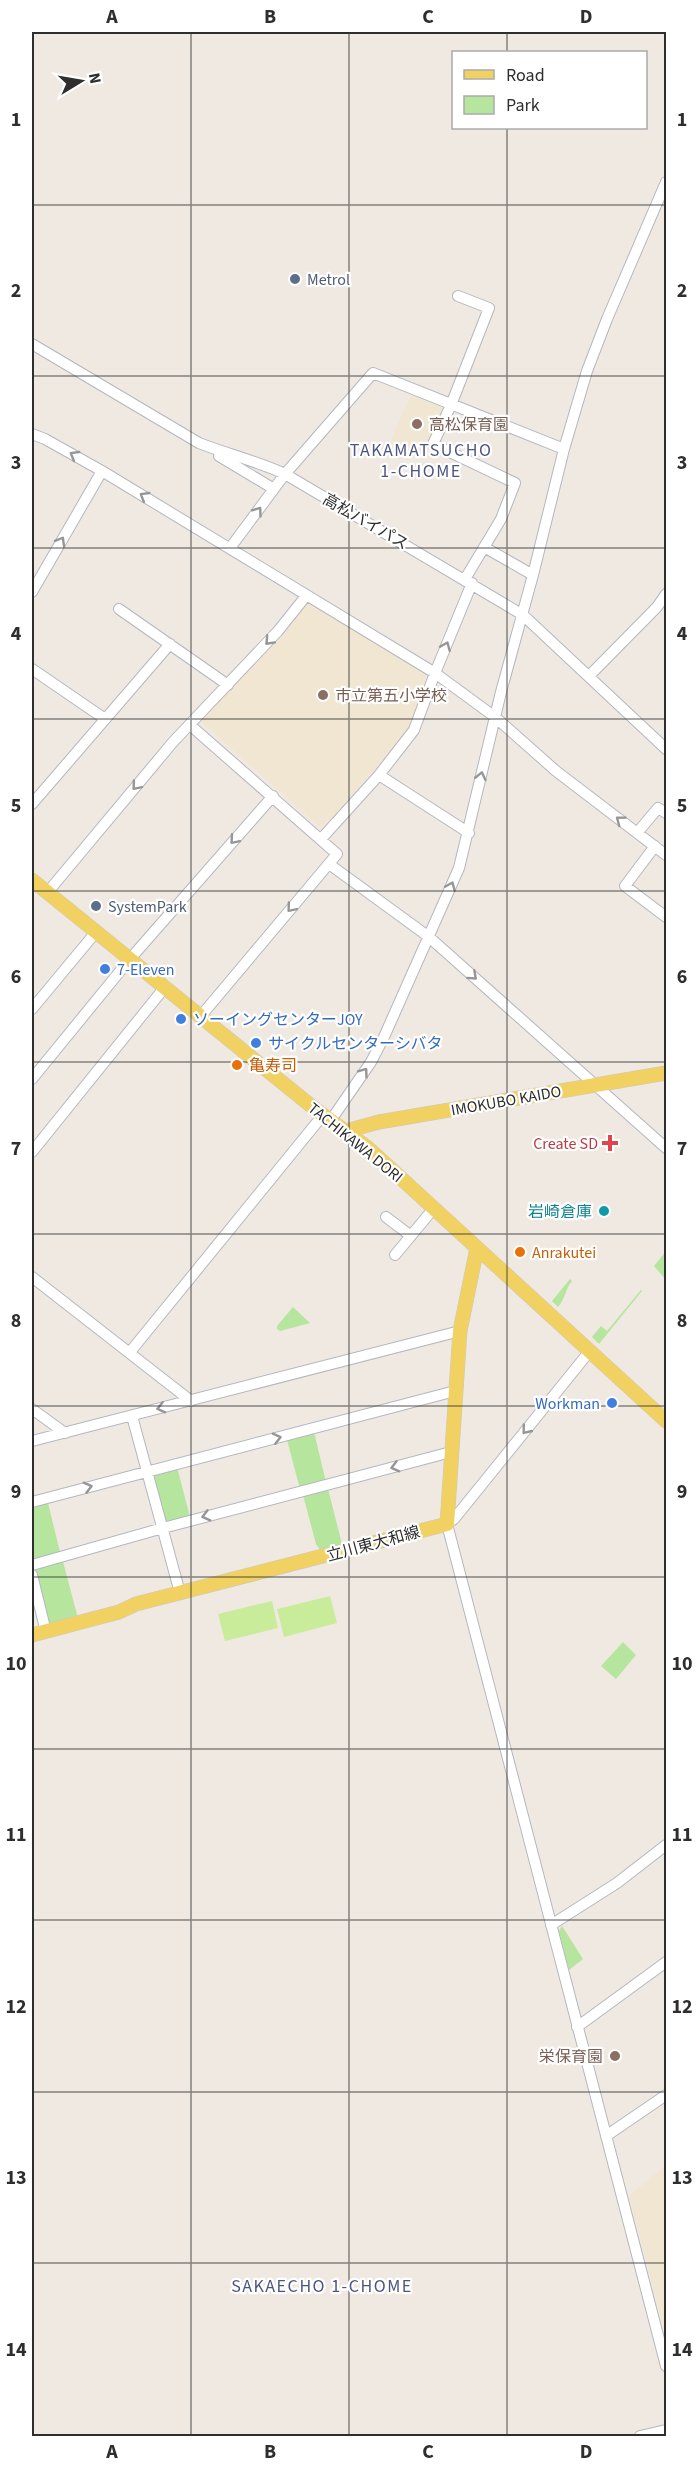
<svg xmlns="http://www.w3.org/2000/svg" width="698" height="2468" font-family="'Source Sans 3','Noto Sans JP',sans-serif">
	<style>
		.education { fill: #f0e6d1 }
		.green { fill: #b6e59e }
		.pitch { fill: #c9ec9a }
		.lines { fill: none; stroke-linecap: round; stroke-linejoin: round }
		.minor-casing { stroke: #b4b7c1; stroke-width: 12 }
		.major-casing { stroke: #c9c9c9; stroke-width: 15 }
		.minor { stroke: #fff; stroke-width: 10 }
		.major { stroke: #f2d163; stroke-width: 14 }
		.oneway { stroke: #969696 }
		.grid { fill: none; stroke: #2e2e2e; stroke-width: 1.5; stroke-opacity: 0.55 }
		.service-dot { fill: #5c6f8a; stroke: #fff; stroke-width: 2 }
		.education-dot { fill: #8d6e63; stroke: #fff; stroke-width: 2 }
		.shop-dot { fill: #3f7fe0; stroke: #fff; stroke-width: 2 }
		.food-dot { fill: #e8710a; stroke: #fff; stroke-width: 2 }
		.health-dot { fill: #e0444e; stroke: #fff; stroke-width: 2 }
		.culture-dot { fill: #0f9aa8; stroke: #fff; stroke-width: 2 }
		.labels { text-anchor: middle; stroke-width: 4.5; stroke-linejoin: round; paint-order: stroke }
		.service-label { font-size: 16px; fill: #4e5e75; stroke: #fff; text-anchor: start }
		.education-label { font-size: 16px; fill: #785e54; stroke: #fff; text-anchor: start }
		.street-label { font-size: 16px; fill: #2e2e2e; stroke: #fff }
		.shop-label { font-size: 16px; fill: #366cbe; stroke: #fff; text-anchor: start }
		.food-label { font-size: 16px; fill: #c56008; stroke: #fff; text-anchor: start }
		.health-label { font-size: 16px; fill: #be3a42; stroke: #fff; text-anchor: end }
		.culture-label { font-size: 16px; fill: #0d838f; stroke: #fff; text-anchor: end }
		.neighbourhood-label { font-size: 18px; letter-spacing: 1.5px; fill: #4d5680; stroke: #fff }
		.neatline { fill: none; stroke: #2e2e2e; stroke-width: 2 }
		.grid-label { font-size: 20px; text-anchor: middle; font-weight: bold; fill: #2e2e2e }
	</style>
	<rect width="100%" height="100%" fill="#efe9e1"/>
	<path class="education" d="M411,395L443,408L425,451L391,440Z
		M305,602L428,670L415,723L334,816L320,827L199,720L271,646Z
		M666,2165V2336L629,2196Z"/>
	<path class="green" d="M666,1251V1280L654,1266Z
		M570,1279L572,1281C565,1289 566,1298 558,1307L552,1301Z
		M641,1290L642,1291L599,1344L592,1337L601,1326L607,1331Z
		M293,1307L310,1323L280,1331L277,1329V1326Z
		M314,1432L326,1482L300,1489L287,1440Z
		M177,1467L190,1517L163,1524L150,1474Z
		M328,1489L342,1544L320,1550L316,1544L303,1495Z
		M47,1499L61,1556L32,1564V1503Z
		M62,1558L79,1622L46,1631L32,1566Z
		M623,1642L636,1655L616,1679L601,1666Z
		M562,1926L583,1959L569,1970L559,1931Z"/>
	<path class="pitch" d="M330,1596L337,1623L284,1637L277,1609Z
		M272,1601L278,1628L225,1641L218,1614Z"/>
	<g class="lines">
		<g class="minor-casing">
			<path id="minor" d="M458,296L489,308L451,405L433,444L515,483L501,519L465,579
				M32,344L199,443C227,454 257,461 285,474L523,615L666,749
				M32,434L45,439L102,471L435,673L495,717L556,771L666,855
				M219,456L274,489
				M484,547L533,575
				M230,548L285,474L373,373L564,449
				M32,592L102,471
				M119,609L228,685
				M32,669L105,719
				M589,676L657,607L666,594
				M190,725L337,854L200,1017
				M379,775L469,833
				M32,804L170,644
				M637,833L658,808L666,813
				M322,838L379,775L414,730L435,673L472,583
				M655,846L625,886L666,917
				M329,864L429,937L666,1148
				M47,893L173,742L278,631L306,596
				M32,1009L96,932
				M32,1079L130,959L273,796
				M331,1120L371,1062L384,1037L459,868L501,692L533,575L564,449L587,371L607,319L666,182
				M32,1152L165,987
				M386,1217L411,1236
				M395,1255L434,1208
				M32,1277L191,1401
				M130,1352L323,1115
				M589,1352L454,1519L447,1524L666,2366
				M32,1409L65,1433
				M132,1416L180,1593
				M32,1441L460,1331
				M32,1502L455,1391
				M32,1565L163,1528L451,1452
				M32,1575L46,1632
				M551,1925L617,1883L666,1845
				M577,2027L666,1962
				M606,2136L666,2095
				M640,2436L666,2430"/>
		</g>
		<g class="major-casing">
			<path id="major" d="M32,880L315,1109L368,1148L666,1421
				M346,1131L379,1122L666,1073
				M32,1635L119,1612L136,1604L447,1524L460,1331L477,1248"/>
		</g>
		<use href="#minor" class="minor"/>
		<use href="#major" class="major"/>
	</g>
	<defs><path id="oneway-chevron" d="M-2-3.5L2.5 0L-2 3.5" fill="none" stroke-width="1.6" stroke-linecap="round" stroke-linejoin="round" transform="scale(1.5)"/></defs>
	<g class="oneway">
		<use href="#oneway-chevron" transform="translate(74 455) rotate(-150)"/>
		<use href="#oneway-chevron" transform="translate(144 496) rotate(-149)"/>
		<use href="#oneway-chevron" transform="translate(258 511) rotate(-54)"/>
		<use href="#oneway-chevron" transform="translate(61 541) rotate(-60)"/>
		<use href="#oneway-chevron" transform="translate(269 641) rotate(133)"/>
		<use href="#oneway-chevron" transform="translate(446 646) rotate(-67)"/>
		<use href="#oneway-chevron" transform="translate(481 776) rotate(-77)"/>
		<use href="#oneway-chevron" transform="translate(136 786) rotate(130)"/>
		<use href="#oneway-chevron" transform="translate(620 820) rotate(-143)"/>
		<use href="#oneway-chevron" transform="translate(234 840) rotate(131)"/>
		<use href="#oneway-chevron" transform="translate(451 886) rotate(-67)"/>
		<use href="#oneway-chevron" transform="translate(291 908) rotate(130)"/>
		<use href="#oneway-chevron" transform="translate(473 976) rotate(42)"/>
		<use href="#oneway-chevron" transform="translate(364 1072) rotate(-54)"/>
		<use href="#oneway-chevron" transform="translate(161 1408) rotate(166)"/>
		<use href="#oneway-chevron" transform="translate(526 1430) rotate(129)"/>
		<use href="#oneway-chevron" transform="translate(277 1438) rotate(-14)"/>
		<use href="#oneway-chevron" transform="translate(395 1467) rotate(165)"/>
		<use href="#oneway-chevron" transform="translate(88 1487) rotate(-15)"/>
		<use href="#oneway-chevron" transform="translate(206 1516) rotate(165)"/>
	</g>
	<path class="grid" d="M191,32V2436M349,32V2436M507,32V52M507,128V2436M32,205H666M32,376H666M32,548H666M32,719H666M32,891H666M32,1062H666M32,1234H666M32,1406H666M32,1577H666M32,1749H666M32,1920H666M32,2092H666M32,2263H666"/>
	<g class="service-dot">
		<circle cx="295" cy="279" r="6"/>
		<circle cx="96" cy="906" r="6"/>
	</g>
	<g class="education-dot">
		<circle cx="417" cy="424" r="6"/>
		<circle cx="323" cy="695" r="6"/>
		<circle cx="615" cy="2056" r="6"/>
	</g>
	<g class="shop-dot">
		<circle cx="105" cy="969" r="6"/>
		<circle cx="181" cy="1019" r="6"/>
		<circle cx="256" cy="1043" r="6"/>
		<circle cx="612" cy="1403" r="6"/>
	</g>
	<g class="food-dot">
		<circle cx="237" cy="1065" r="6"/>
		<circle cx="520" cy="1252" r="6"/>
	</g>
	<path class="health-dot" d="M607 1134h6v6h6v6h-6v6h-6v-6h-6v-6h6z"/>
	<circle class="culture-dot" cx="604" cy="1211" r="6"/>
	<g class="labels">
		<g class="service-label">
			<text x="307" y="285">Metrol</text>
			<text x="108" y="912">SystemPark</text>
		</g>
		<g class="education-label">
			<text x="429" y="430">高松保育園</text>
			<text x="335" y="701">市立第五小学校</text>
			<text x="603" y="2062" text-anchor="end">栄保育園</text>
		</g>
		<g class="street-label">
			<text transform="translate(366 521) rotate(30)" y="6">高松バイパス</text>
			<text transform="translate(506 1100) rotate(-10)" y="6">IMOKUBO KAIDO</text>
			<text transform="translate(356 1142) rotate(39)" y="6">TACHIKAWA DORI</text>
			<text transform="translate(373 1543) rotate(-15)" y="6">立川東大和線</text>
		</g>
		<g class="shop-label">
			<text x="117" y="975">7-Eleven</text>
			<text x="193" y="1025">ソーイングセンターJOY</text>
			<text x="268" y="1049">サイクルセンターシバタ</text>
			<text x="600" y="1409" text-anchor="end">Workman</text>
		</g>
		<g class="food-label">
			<text x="249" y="1071">亀寿司</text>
			<text x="532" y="1258">Anrakutei</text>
		</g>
		<g class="health-label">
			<text x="598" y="1149">Create SD</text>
		</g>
		<g class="culture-label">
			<text x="592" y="1217">岩崎倉庫</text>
		</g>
		<g class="neighbourhood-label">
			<text x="421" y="456">TAKAMATSUCHO<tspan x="421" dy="21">1-CHOME</tspan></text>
			<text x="322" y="2292">SAKAECHO 1-CHOME</text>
		</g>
	</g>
	<rect width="698" height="2468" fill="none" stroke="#ffffff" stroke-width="66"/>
	<rect x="452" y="51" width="195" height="78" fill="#ffffff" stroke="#ababab" stroke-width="1.5"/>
	<rect x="464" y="70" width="30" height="9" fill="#f2d163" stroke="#ababab" stroke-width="1.5"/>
	<text x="506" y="81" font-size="18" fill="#2e2e2e">Road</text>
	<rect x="464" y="96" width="30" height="18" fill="#b6e59e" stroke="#ababab" stroke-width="1.5"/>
	<text x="506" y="111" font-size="18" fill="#2e2e2e">Park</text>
	<g transform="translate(81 81) rotate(79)" stroke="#ffffff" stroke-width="4.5" paint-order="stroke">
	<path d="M0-4.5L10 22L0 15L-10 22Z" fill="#2e2e2e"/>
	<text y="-9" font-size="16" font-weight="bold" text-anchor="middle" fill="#2e2e2e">N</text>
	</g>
	<rect x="33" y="33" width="632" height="2402" class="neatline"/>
	<g class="grid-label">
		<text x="112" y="23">A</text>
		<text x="270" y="23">B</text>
		<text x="428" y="23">C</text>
		<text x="586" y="23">D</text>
		<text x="16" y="126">1</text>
		<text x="682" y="126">1</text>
		<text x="16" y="297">2</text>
		<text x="682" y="297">2</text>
		<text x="16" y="469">3</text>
		<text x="682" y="469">3</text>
		<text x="16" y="640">4</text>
		<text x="682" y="640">4</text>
		<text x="16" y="812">5</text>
		<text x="682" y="812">5</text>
		<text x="16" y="983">6</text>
		<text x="682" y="983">6</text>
		<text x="16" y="1155">7</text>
		<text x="682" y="1155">7</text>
		<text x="16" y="1327">8</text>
		<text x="682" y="1327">8</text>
		<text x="16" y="1498">9</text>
		<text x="682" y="1498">9</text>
		<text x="16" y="1670">10</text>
		<text x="682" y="1670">10</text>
		<text x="16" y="1841">11</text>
		<text x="682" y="1841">11</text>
		<text x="16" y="2013">12</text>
		<text x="682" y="2013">12</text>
		<text x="16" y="2184">13</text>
		<text x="682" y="2184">13</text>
		<text x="16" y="2356">14</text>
		<text x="682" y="2356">14</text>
		<text x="112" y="2458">A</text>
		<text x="270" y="2458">B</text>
		<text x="428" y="2458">C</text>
		<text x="586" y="2458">D</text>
	</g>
</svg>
